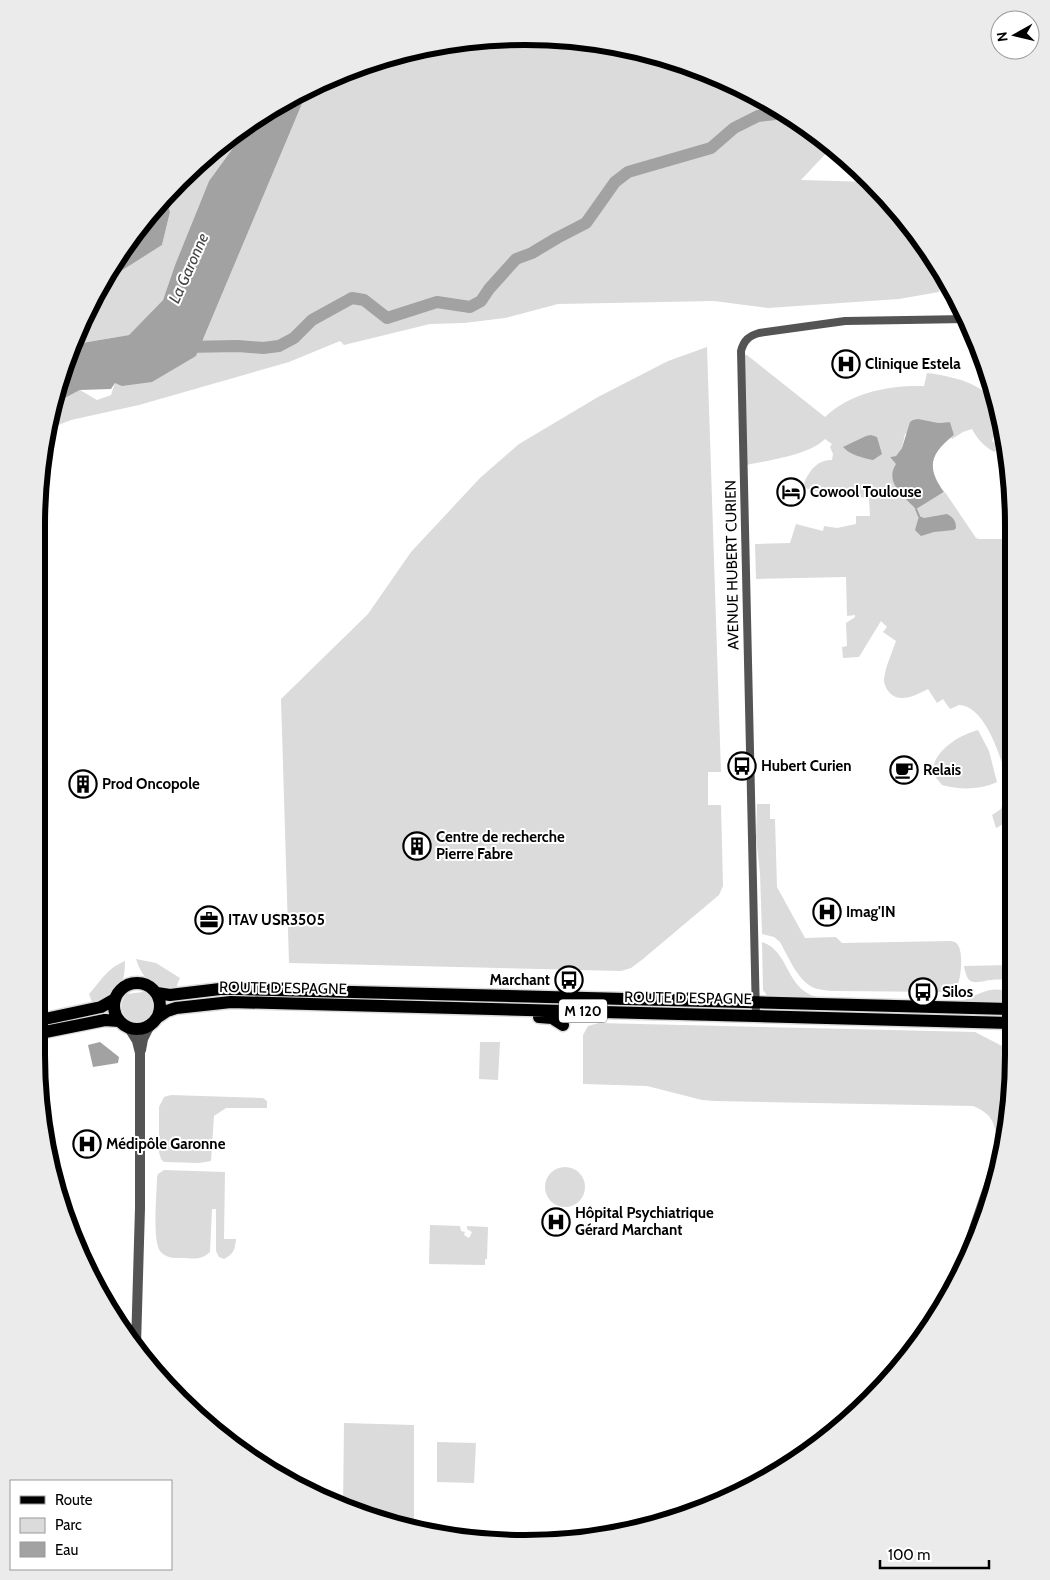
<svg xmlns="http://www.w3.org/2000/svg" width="1050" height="1580" font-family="Cabin,sans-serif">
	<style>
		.green { fill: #dbdbdb }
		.water { fill: #a2a2a2 }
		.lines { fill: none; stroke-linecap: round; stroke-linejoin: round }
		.stream { stroke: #a2a2a2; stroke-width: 2 }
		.river { stroke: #a2a2a2; stroke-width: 12 }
		.primary-casing { stroke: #dbdbdb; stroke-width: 15 }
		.minor { stroke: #545454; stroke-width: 8 }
		.tertiary { stroke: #545454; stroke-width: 10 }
		.primary { stroke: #000; stroke-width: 12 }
		.labels { text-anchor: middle; stroke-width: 4; stroke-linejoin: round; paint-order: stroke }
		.shield { fill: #fff; stroke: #4c4c4c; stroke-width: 1 }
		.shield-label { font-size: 14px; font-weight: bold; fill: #000 }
		.poi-label { font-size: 15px; font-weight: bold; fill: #000; stroke: #fff; text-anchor: start }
		.street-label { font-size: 15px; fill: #000; stroke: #fff }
		.water-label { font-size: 16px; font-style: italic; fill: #434343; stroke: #fff }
		.rim { fill: none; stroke: #000; stroke-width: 6 }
	</style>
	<rect width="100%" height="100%" fill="#fff"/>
	<path class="green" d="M493,37L589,40L682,62L770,102L832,147L801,180L871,182L913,228L941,272L939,292L899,299L768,308L714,301L558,304L505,318L464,323L430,324L344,345L340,341L289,362L139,405L71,420L51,428L59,401L80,390L97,400L111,395L115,383L196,356L309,87L399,53Z
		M242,128L233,148L209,181L175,265L163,300L129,335L76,344L80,331L118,273L162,245L170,212L165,197C169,190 178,188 180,181L228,137Z
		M707,347L721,772H708V805H721L723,886L719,895L643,959L631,968L621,971L289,963L281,699L368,614L411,552L480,478L519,444L598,397L668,361Z
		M744,355H747L825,417C851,392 890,385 924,386L927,373C966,378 1013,391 992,441L1001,447L994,452C984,446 978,440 972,429L963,432L952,439L951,438L954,435L950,422L938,423L905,434L902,448L896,456L890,457L897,464L900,494L916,508L945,492L976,538L979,539H1012L1011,734L1008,736L1010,756L1007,765H1003C996,746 983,706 959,705L950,709L943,699L937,703L928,689C916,695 899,705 888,691C886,688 884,684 884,680C885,667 892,653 896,641L883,632L887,627L881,621L859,657L843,658L842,647L847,646L846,623L855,617V615L847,616L846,577L756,579L755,544L790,543L796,524L823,531L824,526L837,528L856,524V516H870L869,498L825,494L805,488L804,483C810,470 817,460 832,460L833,454L830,447L832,444L825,439C809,455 770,460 747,465Z
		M978,730L989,751L997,782C980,790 960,790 942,785L933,774C931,752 959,735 978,730Z
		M1005,795L1008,796C1008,809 1010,823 996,828L992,815L1001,809Z
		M757,804H770V819H775L777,887L805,938L836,937L842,943L951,941C955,942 956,942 958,945C964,954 961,985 954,992L832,991C825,990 818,990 812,987C797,979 788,956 780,942L774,937L762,934L760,873L756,837Z
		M762,942C790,951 785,989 817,997L944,1002C951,1001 958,1002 964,1000C979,994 994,984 1010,993V1005L769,998L763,990Z
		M136,959L156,963L180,978L177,985L178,990C155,988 144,983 136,959Z
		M125,961C125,988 117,995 93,1005L89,994C102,980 106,969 125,961Z
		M1010,965V981C1003,979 993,979 985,981C970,984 967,982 964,966Z
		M145,990C151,993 156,998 156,1005C157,1035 107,1024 126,994L144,992Z
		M599,1023L975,1032L1006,1048L1004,1053L1010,1056V1100L997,1138C994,1120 990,1113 973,1106L715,1101L702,1100L647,1086L583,1084V1035L588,1026Z
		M480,1042H500L498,1080L479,1079Z
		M171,1095L263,1098L267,1101V1108H226L214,1116L211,1161L199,1163L164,1162L161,1159L159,1152V1107L164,1097Z
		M545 1187a20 20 0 1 1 40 0a20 20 0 1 1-40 0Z
		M164,1170L225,1172L224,1239H236C235,1249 234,1254 224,1259L219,1257L216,1251V1209H212L210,1252C200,1261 194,1258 181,1258C174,1258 165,1258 160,1251C152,1239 157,1193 157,1177L158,1174Z
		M430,1225L460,1226L461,1231L465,1232L464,1235L469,1238L472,1232L467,1229V1226L488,1227L487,1259H485V1265L429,1264Z
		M344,1423L414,1425V1523H406L343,1508Z
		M437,1442L476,1443L474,1483L437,1482Z"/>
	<path class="water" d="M309,87L196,356L152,382L122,386L115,383L111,389L80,390L59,401L76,344L129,335L163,300L175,265L209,181L233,148L242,128Z
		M168,193L165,197L170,212L162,245L118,273L80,331L87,309L158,203Z
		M918,419L938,423L950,422L954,435C930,454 926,467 944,492L916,509C904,497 884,482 896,464L890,457L896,456L902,448L910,422L913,420Z
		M871,435L877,437L882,454L873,460C863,458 850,455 843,447L866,436Z
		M947,514C953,517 956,521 956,528L954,530L934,532L921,536L915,530L919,516L924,518Z
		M100,1042L119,1057L118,1063L93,1067L88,1045Z"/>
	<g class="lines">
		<path class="stream" d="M916,509L919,516"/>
		<path class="river" d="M184,347L238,346L263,348L279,346L294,338L312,320L352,298L364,300L387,318L437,302L470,307L481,301L489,289L516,259L532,253L557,238L586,223L615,182L628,172L711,148L734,128L758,116L785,113"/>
		<g class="primary-casing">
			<path id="primary" d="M114 1006a23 23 0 1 1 46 0a23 23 0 1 1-46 0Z
				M157,993L170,995L220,989H239L1010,1009
				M158,1017L167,1011L176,1008L231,1002L1010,1023
				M539,1017L552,1018L563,1025
				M40,1020L101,1007L115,999
				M40,1033L105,1020L119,1021"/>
		</g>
		<path class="minor" d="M756,1016L741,351C744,340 749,336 759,333L845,321L967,319
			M953,1287L1003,1141"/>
		<path class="tertiary" d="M129,1028L137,1041L140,1053V1208L136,1345
			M141,1050L143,1039L149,1027"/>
		<use href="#primary" class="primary"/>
	</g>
	<defs>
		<g id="hospital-ring" transform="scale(1.4375)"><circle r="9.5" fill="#fff" stroke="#000" stroke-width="1.5"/><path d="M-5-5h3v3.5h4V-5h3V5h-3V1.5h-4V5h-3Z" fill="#000"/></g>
		<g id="hotel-ring" transform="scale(1.4375)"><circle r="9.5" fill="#fff" stroke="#000" stroke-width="1.5"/><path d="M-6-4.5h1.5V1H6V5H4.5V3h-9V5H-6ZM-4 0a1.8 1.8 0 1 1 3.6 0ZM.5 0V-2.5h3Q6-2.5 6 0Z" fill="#000"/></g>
		<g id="bus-ring" transform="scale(1.4375)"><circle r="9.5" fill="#fff" stroke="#000" stroke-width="1.5"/><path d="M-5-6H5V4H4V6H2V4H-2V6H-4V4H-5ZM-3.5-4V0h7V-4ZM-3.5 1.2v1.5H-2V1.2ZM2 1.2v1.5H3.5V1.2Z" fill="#000"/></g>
		<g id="cafe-ring" transform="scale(1.4375)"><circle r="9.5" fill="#fff" stroke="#000" stroke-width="1.5"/><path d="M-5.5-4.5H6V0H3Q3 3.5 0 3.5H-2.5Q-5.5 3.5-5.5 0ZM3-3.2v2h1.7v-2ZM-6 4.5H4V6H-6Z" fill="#000"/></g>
		<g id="building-ring" transform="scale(1.4375)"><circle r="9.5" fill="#fff" stroke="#000" stroke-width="1.5"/><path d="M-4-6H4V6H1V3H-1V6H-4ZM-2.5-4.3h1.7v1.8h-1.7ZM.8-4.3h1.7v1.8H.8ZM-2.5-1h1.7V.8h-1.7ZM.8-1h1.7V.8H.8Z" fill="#000"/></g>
		<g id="office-ring" transform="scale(1.4375)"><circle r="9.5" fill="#fff" stroke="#000" stroke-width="1.5"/><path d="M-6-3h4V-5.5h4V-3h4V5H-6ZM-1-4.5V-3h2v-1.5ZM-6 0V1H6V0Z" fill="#000"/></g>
	</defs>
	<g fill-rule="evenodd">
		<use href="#hospital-ring" x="846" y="364"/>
		<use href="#hotel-ring" x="791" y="492"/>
		<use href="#bus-ring" x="742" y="766"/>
		<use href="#cafe-ring" x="904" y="770"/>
		<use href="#building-ring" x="83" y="784"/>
		<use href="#building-ring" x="417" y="846"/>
		<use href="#hospital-ring" x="827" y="912"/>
		<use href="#office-ring" x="209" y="920"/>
		<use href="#bus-ring" x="569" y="980"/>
		<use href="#bus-ring" x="923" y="992"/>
		<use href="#hospital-ring" x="87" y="1144"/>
		<use href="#hospital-ring" x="556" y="1222"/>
	</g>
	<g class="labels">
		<rect class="shield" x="559" y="999.5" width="48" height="23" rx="4"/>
		<g class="shield-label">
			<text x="583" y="1016">M 120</text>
		</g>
		<g class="poi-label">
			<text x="865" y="369">Clinique Estela</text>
			<text x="810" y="497">Cowool Toulouse</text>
			<text x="761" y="771">Hubert Curien</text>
			<text x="923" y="775">Relais</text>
			<text x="102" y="789">Prod Oncopole</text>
			<text x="436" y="842">Centre de recherche<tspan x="436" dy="17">Pierre Fabre</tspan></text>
			<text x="846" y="917">Imag'IN</text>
			<text x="228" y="925">ITAV USR3505</text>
			<text x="550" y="985" text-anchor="end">Marchant</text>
			<text x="942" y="997">Silos</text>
			<text x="106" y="1149">Médipôle Garonne</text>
			<text x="575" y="1218">Hôpital Psychiatrique<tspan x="575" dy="17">Gérard Marchant</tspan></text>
		</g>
		<g class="street-label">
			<text transform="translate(732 565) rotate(-91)" y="5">AVENUE HUBERT CURIEN</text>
			<text transform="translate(283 988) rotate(1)" y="5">ROUTE D'ESPAGNE</text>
			<text transform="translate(688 998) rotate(1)" y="5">ROUTE D'ESPAGNE</text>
		</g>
		<g class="water-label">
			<text transform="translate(188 268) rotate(-66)" y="6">La Garonne</text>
		</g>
	</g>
	<path d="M0 0H1050V1580H0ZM525 45H525A480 480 0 0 1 1005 525V1055A480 480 0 0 1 525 1535H525A480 480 0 0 1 45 1055V525A480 480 0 0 1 525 45Z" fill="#ebebeb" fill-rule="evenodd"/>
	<path class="rim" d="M525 45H525A480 480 0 0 1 1005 525V1055A480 480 0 0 1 525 1535H525A480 480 0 0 1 45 1055V525A480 480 0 0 1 525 45Z"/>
	<rect x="10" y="1480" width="162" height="90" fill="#ffffff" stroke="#999999"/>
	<rect x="20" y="1496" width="25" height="8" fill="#000000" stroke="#999999"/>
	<text x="55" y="1505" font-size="15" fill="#000000">Route</text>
	<rect x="20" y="1518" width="25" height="15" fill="#dbdbdb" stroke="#999999"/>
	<text x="55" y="1530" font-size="15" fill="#000000">Parc</text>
	<rect x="20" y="1542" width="25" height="15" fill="#a2a2a2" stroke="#999999"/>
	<text x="55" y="1555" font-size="15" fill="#000000">Eau</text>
	<g transform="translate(1015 35) rotate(262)"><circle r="24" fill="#ffffff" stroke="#999999"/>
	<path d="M0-4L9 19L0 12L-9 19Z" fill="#000000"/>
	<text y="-8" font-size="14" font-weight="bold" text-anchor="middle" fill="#000000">N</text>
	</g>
	<path d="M880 1560v8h109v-8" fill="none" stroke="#000000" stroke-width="2.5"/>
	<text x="888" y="1560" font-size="15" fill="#000000" stroke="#ffffff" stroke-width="4" paint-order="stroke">100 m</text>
</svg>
